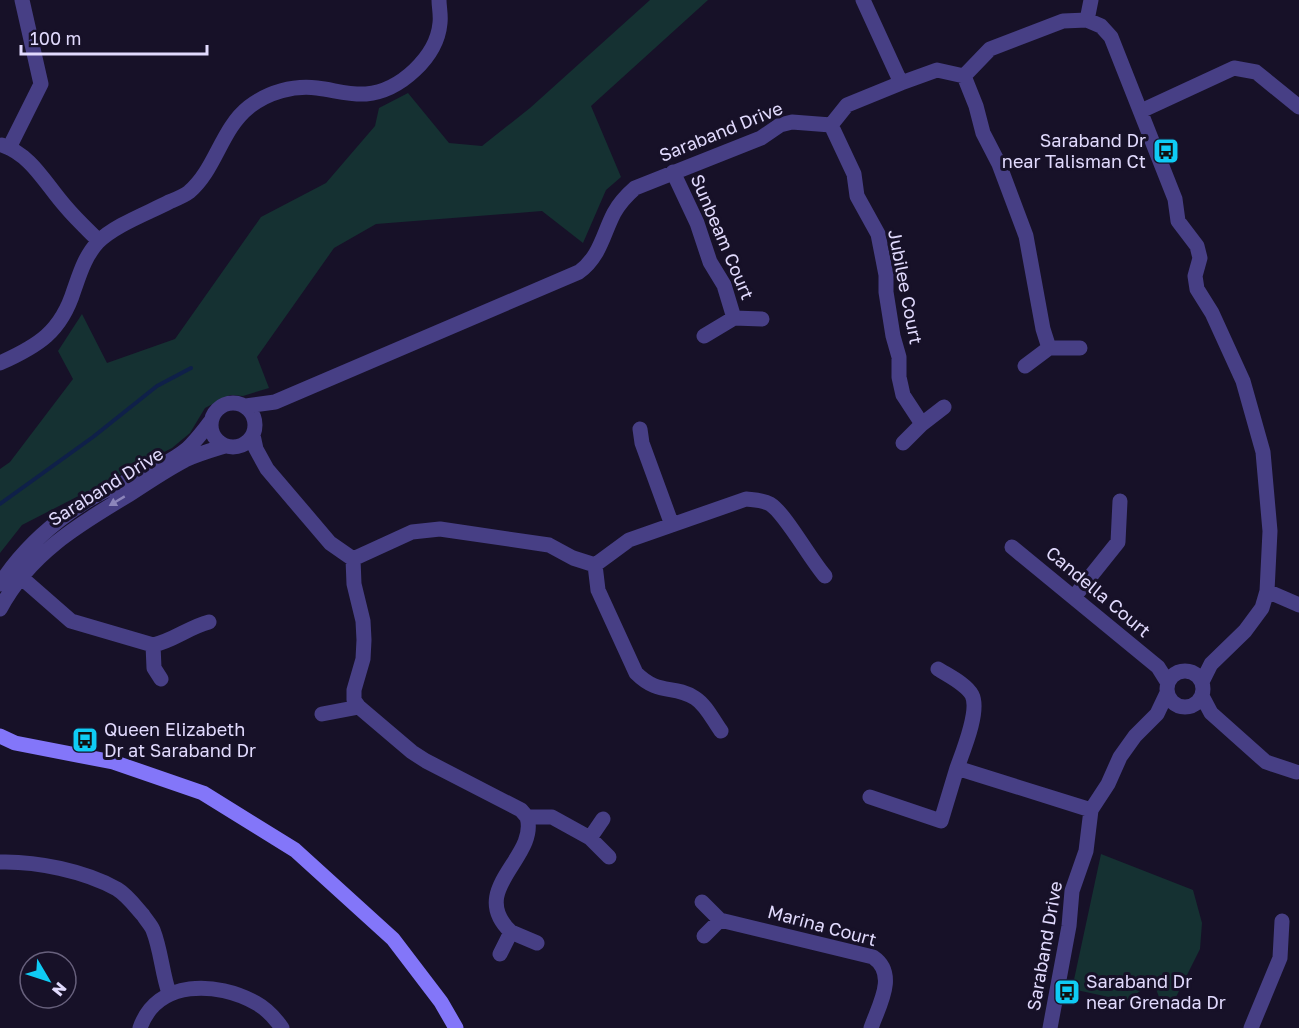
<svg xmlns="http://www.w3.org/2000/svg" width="1299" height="1028" font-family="'Golos Text',sans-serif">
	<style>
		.green { fill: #153132 }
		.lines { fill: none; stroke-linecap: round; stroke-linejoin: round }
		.stream { stroke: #0f2049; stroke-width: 4 }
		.street { stroke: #473f85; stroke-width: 15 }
		.secondary { stroke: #8376f9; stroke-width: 15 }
		.oneway { fill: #8c85bb }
		.labels { text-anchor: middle; stroke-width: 6; stroke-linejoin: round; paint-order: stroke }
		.street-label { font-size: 18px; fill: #e1dafd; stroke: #171128 }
		.poi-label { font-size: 18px; fill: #e1dafd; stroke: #171128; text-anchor: start }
	</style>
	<rect width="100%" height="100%" fill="#171128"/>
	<path class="green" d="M650,0H708L591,106L621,177L606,190L583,243L542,211L376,224L334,248L257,357L269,388L243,396L230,395L205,408L190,433L172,448L22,525L0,553V469L10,462L73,379L58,351L82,314L107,363L175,339L261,217L326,183L375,126L379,108L408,93L449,143L482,146L530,108Z
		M1101,854L1193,890L1202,923L1200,949L1174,1001L1159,997L1153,981L1127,1001L1072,989Z"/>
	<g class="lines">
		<path class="stream" d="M0,504L93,437L157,386L191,368"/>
		<path class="street" d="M863,0L901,83
			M1087,20L1091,0
			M964,76L976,106L983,133L999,164L1026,236L1043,329L1049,348
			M1141,111L1234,68L1256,72L1299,107
			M831,125L854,174L857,196L878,234L886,275V292L893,336L899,357V377L903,395L922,424
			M2,145C32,155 46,185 66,207C76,219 88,230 99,241
			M9,148L41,84L22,0
			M673,172L697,223L710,262L724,285L734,318
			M704,336L734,318L762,319
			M0,363C38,346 61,332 74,290C80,273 85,256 98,242C115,225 148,213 169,202C176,199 184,196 189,192C216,169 221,129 249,107C268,92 294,85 317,88C334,90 349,95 366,94C400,91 437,57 440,23C441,15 439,7 439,0
			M1025,366L1049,348H1080
			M211 425a22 22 0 1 1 44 0a22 22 0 1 1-44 0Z
			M246,406L275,402L579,272C600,257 603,234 614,213C620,202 627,195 635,188L761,138L780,125L792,122L831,125L847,105L901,83L937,70L964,76L990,49L1063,21L1087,20L1101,26L1111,37L1175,199L1178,221L1197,246L1200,258L1195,276L1197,289L1212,313L1243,381L1263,452L1270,531L1267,591L1262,608L1245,631L1211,664L1202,682
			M640,429L642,443L672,525
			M253,435L256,449L267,469L330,543L353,559L354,584L363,621L364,640L363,659L354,690V700L359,707L412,752L426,761L521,810L527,817H552L590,838
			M903,443L922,424L944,407
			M1012,547L1158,667L1168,683
			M353,559L412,532L440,529L549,545L573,558L595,565L598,590L636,673C659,696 673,684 695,698C706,705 713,720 721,731
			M595,565L629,540L746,499C754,500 763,500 770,504C785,513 810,559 825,576
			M15,572L71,621L153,645C173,641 189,627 209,622
			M0,584C24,547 59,517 97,495C124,481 164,468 187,449C196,441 203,431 211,421
			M1267,591L1299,605
			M1074,597L1118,542L1120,501
			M0,609C29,554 78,525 130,494C148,482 166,470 185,460C198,454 212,450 225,446
			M153,645L154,668L161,679
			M938,669C949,676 966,684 972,695C980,711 963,751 957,768
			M1167 689a18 18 0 1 1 36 0a18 18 0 1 1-36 0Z
			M1202,696L1211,713L1266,762L1296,772
			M322,714L359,707
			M870,797L941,821L957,768L1091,810
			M603,819L590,838L609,857
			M0,862C36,861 85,871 117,889C127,895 135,906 143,915C146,920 151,925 153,930C161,950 162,973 169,993
			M702,902L720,920L704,936
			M720,920L873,957C898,974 879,1005 871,1028
			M511,932C466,889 539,858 527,817
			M500,954L511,932L537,943
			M140,1028C157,979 217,981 256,1003C267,1009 275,1018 282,1028
			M1050,1028L1069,926L1072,891L1086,851L1091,810L1108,784L1120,757L1135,736L1157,714L1167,693
			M1251,1028L1280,958L1282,921"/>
		<path class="secondary" d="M0,736L15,743L113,762L203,793L295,850L393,939L441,1002L456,1028"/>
	</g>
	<defs><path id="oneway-solid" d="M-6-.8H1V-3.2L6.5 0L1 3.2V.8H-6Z" transform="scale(1.5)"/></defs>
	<use class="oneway" href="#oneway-solid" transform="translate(117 501) rotate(149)"/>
	<defs>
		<g id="bus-square" transform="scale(1.35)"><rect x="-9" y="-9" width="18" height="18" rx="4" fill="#0fccf5" stroke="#171128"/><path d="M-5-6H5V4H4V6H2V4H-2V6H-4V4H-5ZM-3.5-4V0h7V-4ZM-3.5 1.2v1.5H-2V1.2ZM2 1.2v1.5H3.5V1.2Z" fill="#111"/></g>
	</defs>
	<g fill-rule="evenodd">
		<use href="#bus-square" x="1166" y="151"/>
		<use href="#bus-square" x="85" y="740"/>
		<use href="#bus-square" x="1067" y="992"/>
	</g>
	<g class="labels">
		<g class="street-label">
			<text transform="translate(721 132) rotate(-22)" y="6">Saraband Drive</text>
			<text transform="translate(722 237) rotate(67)" y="6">Sunbeam Court</text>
			<text transform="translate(905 287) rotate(79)" y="6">Jubilee Court</text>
			<text transform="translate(106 487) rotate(-32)" y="6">Saraband Drive</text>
			<text transform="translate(1098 592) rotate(40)" y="6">Candella Court</text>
			<text transform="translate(822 926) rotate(15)" y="6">Marina Court</text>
			<text transform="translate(1045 946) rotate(-80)" y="6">Saraband Drive</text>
		</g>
		<g class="poi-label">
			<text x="1146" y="147" text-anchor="end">Saraband Dr<tspan x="1146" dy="21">near Talisman Ct</tspan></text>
			<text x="104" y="736">Queen Elizabeth<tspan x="104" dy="21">Dr at Saraband Dr</tspan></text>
			<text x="1086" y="988">Saraband Dr<tspan x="1086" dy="21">near Grenada Dr</tspan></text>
		</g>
	</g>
	<g transform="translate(48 980) rotate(129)"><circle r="28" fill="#171128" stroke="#68617d" stroke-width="1.5"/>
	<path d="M0-4.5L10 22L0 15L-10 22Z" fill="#0fccf5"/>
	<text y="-9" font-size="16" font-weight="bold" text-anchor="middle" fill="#e1dafd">N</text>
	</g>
	<path d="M21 45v9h186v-9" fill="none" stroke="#e1dafd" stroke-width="3"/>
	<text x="30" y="45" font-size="18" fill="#e1dafd" stroke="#171128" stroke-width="4.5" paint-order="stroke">100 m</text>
</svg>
